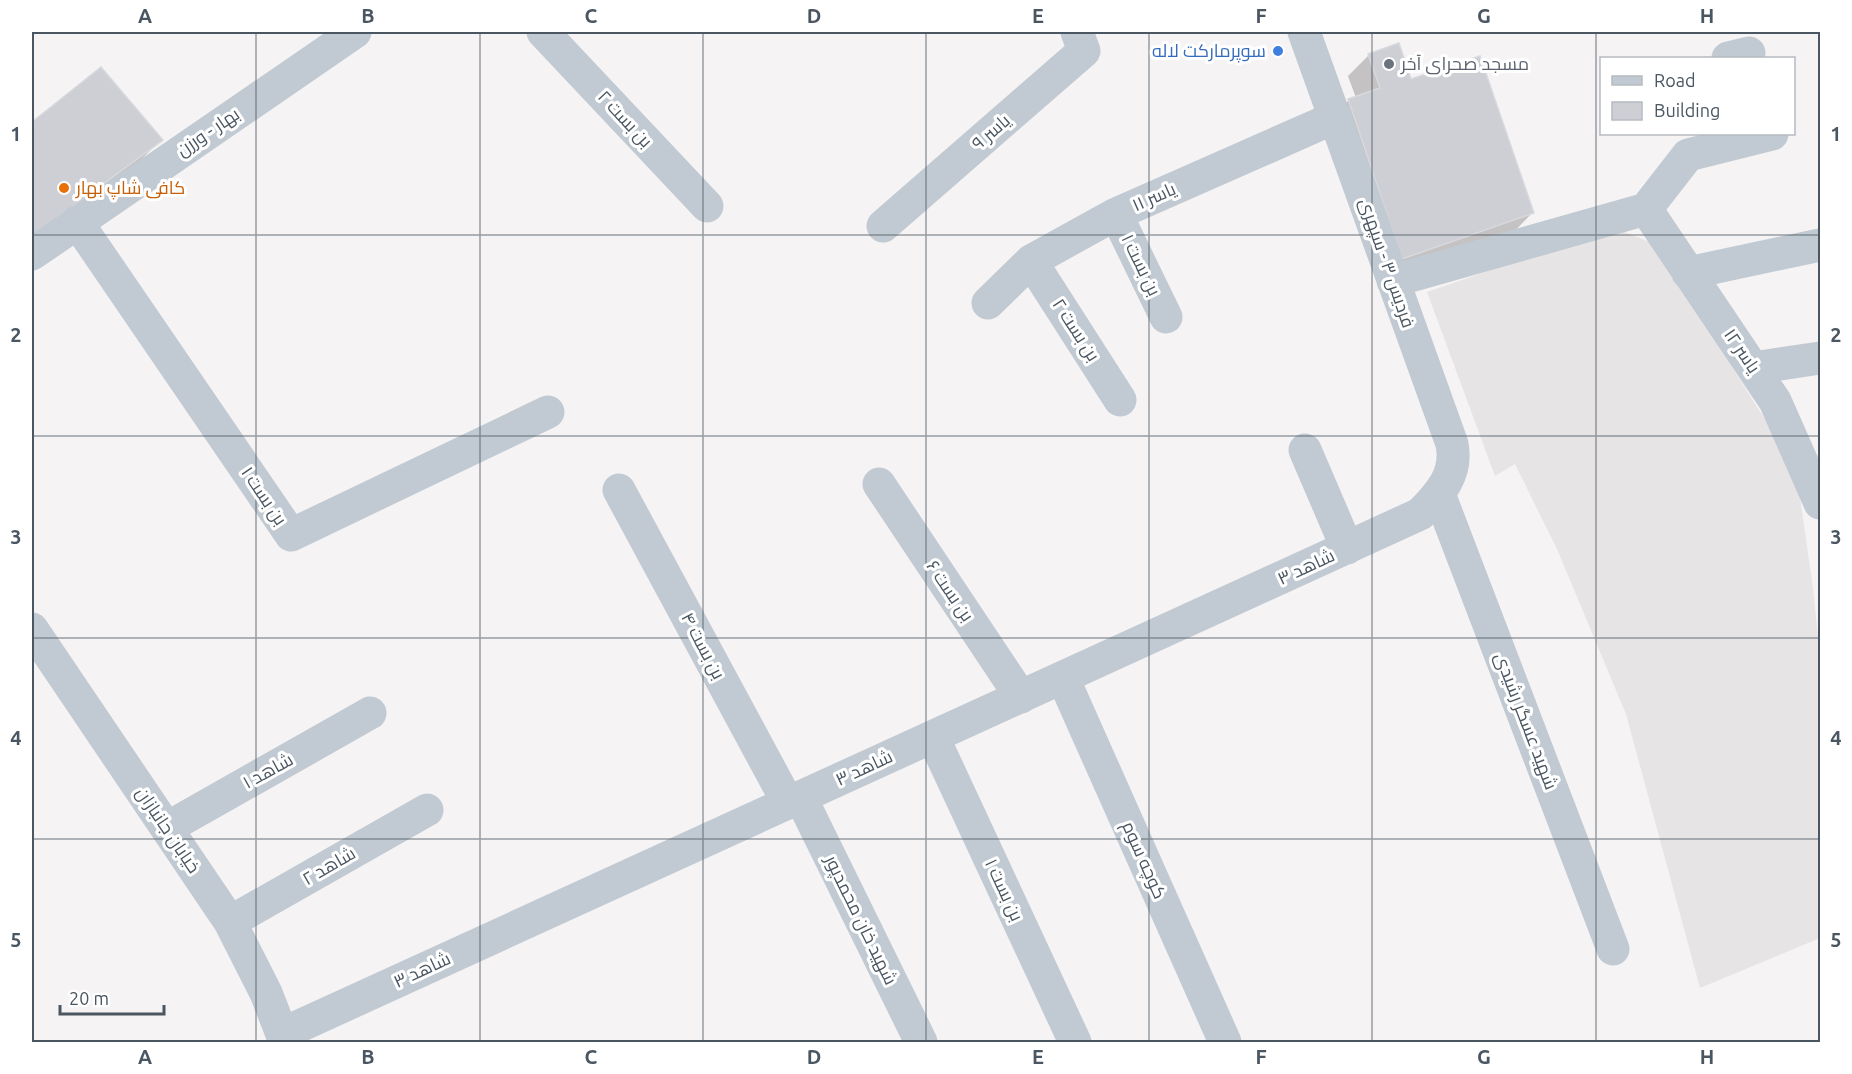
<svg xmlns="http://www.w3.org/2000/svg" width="1852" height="1074" font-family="Ubuntu,Cairo,sans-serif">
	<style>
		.education { fill: #e6e4e5 }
		.shadow { fill: #0003 }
		.building { fill: #cdcfd5; stroke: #d7d9de; stroke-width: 1.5 }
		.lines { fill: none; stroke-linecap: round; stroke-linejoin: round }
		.minor { stroke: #c1cad2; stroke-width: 33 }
		.grid { fill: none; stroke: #4a5661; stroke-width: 1.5; stroke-opacity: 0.55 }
		.shop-dot { fill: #3f7fe0; stroke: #fff; stroke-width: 2 }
		.worship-dot { fill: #6b7280; stroke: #fff; stroke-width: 2 }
		.food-dot { fill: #e8710a; stroke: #fff; stroke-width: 2 }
		.labels { text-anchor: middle; stroke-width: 6; stroke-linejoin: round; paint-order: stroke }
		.shop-label { font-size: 18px; fill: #366cbe; stroke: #fff; text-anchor: end }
		.worship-label { font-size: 18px; fill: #5b616d; stroke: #fff; text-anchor: start }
		.street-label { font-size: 18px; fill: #4a5661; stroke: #fff }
		.food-label { font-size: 18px; fill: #c56008; stroke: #fff; text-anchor: start }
		.neatline { fill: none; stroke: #4a5661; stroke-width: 2 }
		.grid-label { font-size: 20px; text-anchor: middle; font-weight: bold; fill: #4a5661 }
	</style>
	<rect width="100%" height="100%" fill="#f5f3f3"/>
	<path class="education" d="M1614,228L1655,244L1796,469L1813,588L1820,656V938L1700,988L1626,714L1557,549L1515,464L1495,476L1427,292Z"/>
	<path class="shadow" d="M1369,55L1410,81L1532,213L1512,234L1382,278L1328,121L1349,100L1356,98L1348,76Z
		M100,69L161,139L141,160L32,240V124Z"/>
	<path class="building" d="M1399,43L1411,79L1480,56L1534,213L1402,259L1348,99L1380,88L1368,54Z
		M101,67L163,140L32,236V122Z"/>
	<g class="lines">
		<path class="minor" d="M543,32L707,206
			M1728,58L1749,53
			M1646,209L1688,155L1772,134
			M1116,214L1166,317
			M77,222L291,535L548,412
			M883,226L1084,51L1077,32
			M32,254L355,32
			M1031,261L1120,400
			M1688,273L1820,245
			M1393,281L1646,209L1775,401L1820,503
			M988,303L1031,261L1116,214L1336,117
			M1753,368L1820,358
			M1305,450L1347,548
			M879,484L1021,697
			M619,490L788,803
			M1439,494L1613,949
			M32,629L230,922L266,993L285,1042
			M1063,678L1225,1042
			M933,737L1075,1042
			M801,798L921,1042
			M167,828L370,713
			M230,922L427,810
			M282,1034L1420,514C1440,494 1458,474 1452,444L1304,32"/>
	</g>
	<path class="grid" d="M256,32V1042M480,32V1042M703,32V1042M926,32V1042M1149,32V1042M1372,32V1042M1596,32V1042M32,235H1820M32,436H1820M32,638H1820M32,839H1820"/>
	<circle class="shop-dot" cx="1278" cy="51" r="6"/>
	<circle class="worship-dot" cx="1389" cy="64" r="6"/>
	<circle class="food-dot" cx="64" cy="188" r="6"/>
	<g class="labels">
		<g class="shop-label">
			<text x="1266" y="57">سوپرمارکت لاله</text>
		</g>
		<g class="worship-label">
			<text x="1401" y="70">مسجد صحرای آخر</text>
		</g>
		<g class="street-label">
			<text transform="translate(625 119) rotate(47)" y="6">بن بست ۲</text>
			<text transform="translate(208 132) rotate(-34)" y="6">بهار - ورزن</text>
			<text transform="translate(991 132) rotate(-41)" y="6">یاسر ۹</text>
			<text transform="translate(1154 197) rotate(-24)" y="6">یاسر ۱۱</text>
			<text transform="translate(1387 263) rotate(71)" y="6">فردیس ۳ - سپهری</text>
			<text transform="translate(1141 265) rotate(64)" y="6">بن بست ۱</text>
			<text transform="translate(1076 330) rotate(57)" y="6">بن بست ۲</text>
			<text transform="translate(1742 351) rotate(56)" y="6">یاسر ۱۲</text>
			<text transform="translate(264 496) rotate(56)" y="6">بن بست ۱</text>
			<text transform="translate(1306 567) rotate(-25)" y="6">شاهد ۳</text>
			<text transform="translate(950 591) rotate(56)" y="6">بن بست ۶</text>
			<text transform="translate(703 646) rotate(62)" y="6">بن بست ۴</text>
			<text transform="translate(1526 721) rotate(69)" y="6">شهید عسگر رشیدی</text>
			<text transform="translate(864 768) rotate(-25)" y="6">شاهد ۳</text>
			<text transform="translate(268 771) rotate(-29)" y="6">شاهد ۱</text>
			<text transform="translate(168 830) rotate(56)" y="6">خیابان جانبازان</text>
			<text transform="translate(1144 860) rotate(66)" y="6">کوچه سوم</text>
			<text transform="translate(329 866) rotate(-30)" y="6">شاهد ۲</text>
			<text transform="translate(1004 890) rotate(65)" y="6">بن بست ۱</text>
			<text transform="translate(861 920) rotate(64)" y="6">شهید خان محمدپور</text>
			<text transform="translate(422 970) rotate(-25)" y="6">شاهد ۳</text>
		</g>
		<g class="food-label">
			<text x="76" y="194">کافی شاپ بهار</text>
		</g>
	</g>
	<rect width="1852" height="1074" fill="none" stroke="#ffffff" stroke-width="66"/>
	<rect x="1600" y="57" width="195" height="78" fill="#ffffff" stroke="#b7bbc0" stroke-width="1.5"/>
	<rect x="1612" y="76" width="30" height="9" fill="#c1cad2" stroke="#b7bbc0" stroke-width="1.5"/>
	<text x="1654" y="87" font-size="18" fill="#4a5661">Road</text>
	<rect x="1612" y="102" width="30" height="18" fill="#cdcfd5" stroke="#b7bbc0" stroke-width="1.5"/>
	<text x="1654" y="117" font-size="18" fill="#4a5661">Building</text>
	<path d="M60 1005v9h104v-9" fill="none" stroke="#4a5661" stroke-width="3"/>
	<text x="69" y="1005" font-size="18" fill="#4a5661" stroke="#ffffff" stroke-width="4.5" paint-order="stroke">20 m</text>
	<rect x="33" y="33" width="1786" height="1008" class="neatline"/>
	<g class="grid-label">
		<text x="145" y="23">A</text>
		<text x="368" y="23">B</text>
		<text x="591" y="23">C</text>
		<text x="814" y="23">D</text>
		<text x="1038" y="23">E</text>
		<text x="1261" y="23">F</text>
		<text x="1484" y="23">G</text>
		<text x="1707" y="23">H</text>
		<text x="16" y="141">1</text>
		<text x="1836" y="141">1</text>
		<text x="16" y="342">2</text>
		<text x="1836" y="342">2</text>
		<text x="16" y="544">3</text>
		<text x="1836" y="544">3</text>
		<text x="16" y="745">4</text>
		<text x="1836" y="745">4</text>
		<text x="16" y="947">5</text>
		<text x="1836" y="947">5</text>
		<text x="145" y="1064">A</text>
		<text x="368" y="1064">B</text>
		<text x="591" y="1064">C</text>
		<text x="814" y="1064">D</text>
		<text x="1038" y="1064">E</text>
		<text x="1261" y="1064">F</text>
		<text x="1484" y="1064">G</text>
		<text x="1707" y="1064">H</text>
	</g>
</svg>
